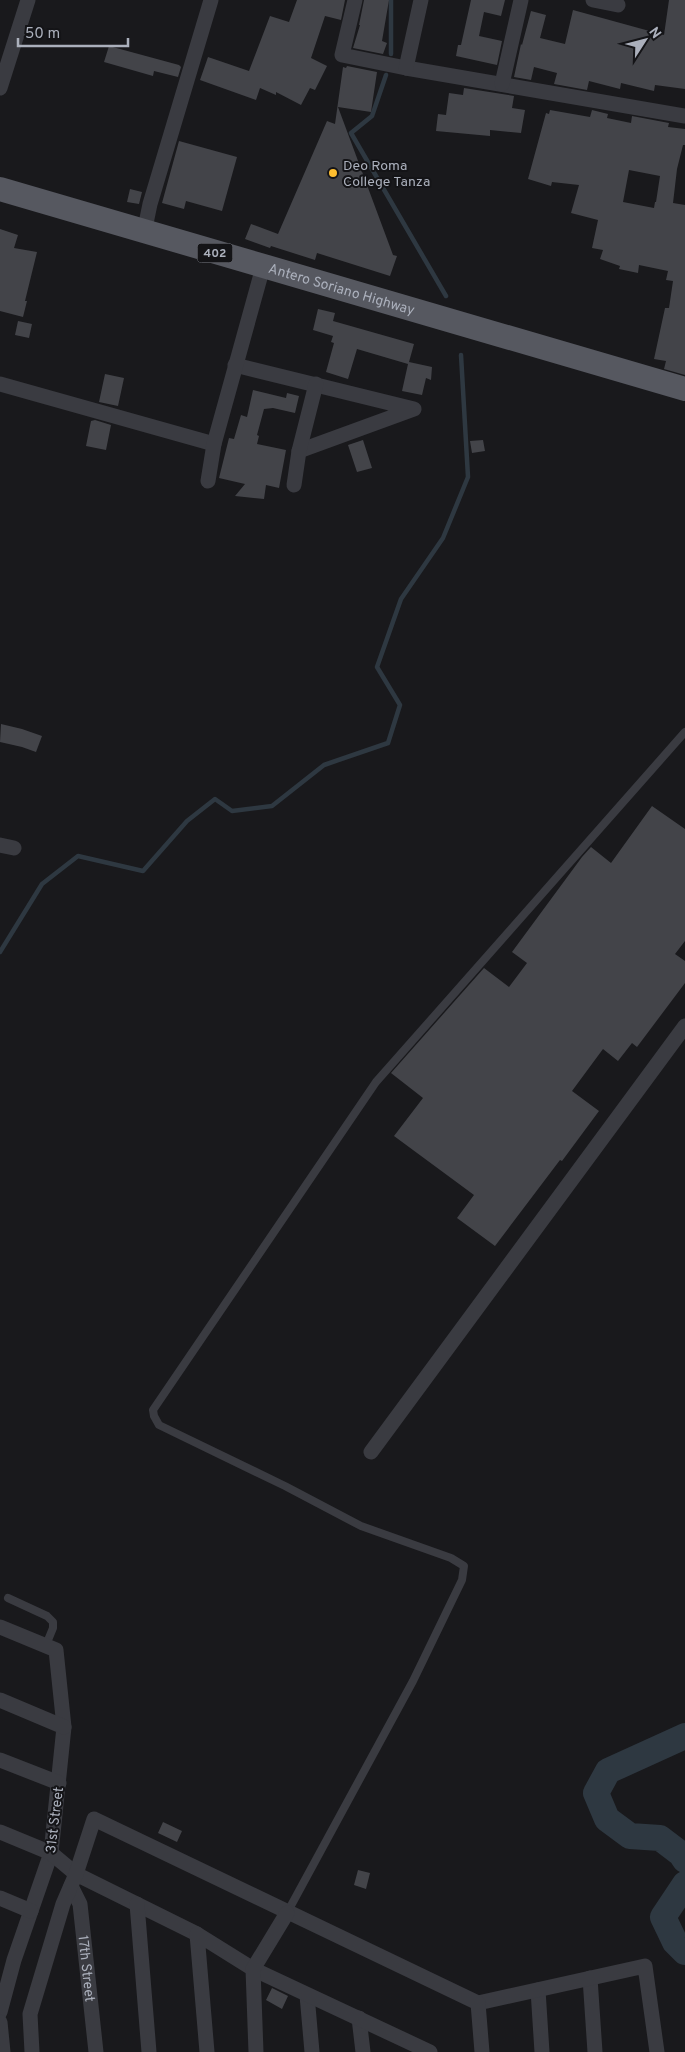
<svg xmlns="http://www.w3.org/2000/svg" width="685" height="2052" font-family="Overpass,sans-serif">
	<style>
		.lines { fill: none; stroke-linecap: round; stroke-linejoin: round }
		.stream { stroke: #2e3841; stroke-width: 4.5 }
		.river { stroke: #2e3841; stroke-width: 26 }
		.building { fill: #434449; fill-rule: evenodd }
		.service { stroke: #3a3b41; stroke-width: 8 }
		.minor { stroke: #3a3b41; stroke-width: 15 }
		.primary { stroke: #565860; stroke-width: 24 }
		.poi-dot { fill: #febe2f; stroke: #141417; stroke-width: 2 }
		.labels { text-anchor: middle; stroke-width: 4; stroke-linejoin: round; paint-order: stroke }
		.shield { fill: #141417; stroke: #7e818a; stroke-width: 1 }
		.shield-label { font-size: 12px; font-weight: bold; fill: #abb0bc }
		.poi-label { font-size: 14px; fill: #abb0bc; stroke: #141417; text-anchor: start }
		.street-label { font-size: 14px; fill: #abb0bc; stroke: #141417 }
	</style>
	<rect width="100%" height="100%" fill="#19191c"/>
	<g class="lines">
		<path class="stream" d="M391,0V54
			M386,75L372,116L351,133L446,296
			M0,952L42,884L78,856L143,871L187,821L215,799L232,811L272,806L324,765L388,743L400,705L377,667L401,599L443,538L468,477L461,355"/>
		<path class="river" d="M685,1736L608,1771L596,1793L607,1819L630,1836L660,1838L681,1854L685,1860
			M685,1884L663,1917L675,1942L685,1952"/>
	</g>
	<path class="building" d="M297,0H345L341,20L325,16L311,58L327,66L315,90L310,88L301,105L276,92V95L260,88L256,100L200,80L208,57L249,71L270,16L289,22Z
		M364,0H389L382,41L387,43L383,54L353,48L360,25H359Z
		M471,0H505L501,16L484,12L479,36L502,41L497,65L456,56L458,45H461Z
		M669,0H685V89L655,85L654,91L621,83L620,89L589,81L587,90L554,84L557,73L534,67L531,80L514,77L521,44L522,45L531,11L546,15L540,38L565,44L573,10L664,35Z
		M109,46L179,65L181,67L178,77L154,71L153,76L104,62Z
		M347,66L377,72L371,112L338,107L393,255L397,256L390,276L317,253L315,260L271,246L270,248L245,239L251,224L278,234L327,121L335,124L343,67L346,68Z
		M464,88L514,96L512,108L525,110L521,133L490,130V136L436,131L438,114L446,115L449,93L463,95Z
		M550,110L590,117L592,110L608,114L607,118L631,123L632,116L669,123L668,127L685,129V145H683L677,169L673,203L685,205V375L664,369L666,361L654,359L665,308H669L673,281L666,280L668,271L639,265L638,273L619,269L620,266L600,259L603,250L592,248L598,220L571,213L579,185L552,182L551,186L528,179L546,113L549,114ZM629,170L660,176L656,202H655L654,208L623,202Z
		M179,141L237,157L222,211L186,201L184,209L162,203Z
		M130,189L142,192L139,204L127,202Z
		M0,229L18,235L14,248L37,252L25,301H27L23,317L0,311Z
		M318,309L335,313L333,321L414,344L409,362L432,367L431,380L426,378L422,395L402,391L408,364L357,349L348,379L326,372L334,343L331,342L333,336L313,330Z
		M18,321L32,324L29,338L15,335Z
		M105,374L124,378L118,406L99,402Z
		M253,390L286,398L287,393L299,396L295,413L273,408L264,409L257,435L259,436L257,444L286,450L279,488L266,485L264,499L235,496L245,484L219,478L229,438L234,439L241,415L247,417Z
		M95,420L111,425L106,450L86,446L91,421Z
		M363,440L372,468L357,472L348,445Z
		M483,440L485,451L472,453L470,441Z
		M1,724L22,729L42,736L36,752L22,747L0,742Z
		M652,806L685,829V941L675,954L685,961V983L637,1047L632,1043L618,1061L603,1049L572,1091L599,1111L562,1161L560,1160L495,1246L457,1218L474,1195L394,1136L423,1098L391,1073L484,968L509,987L527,963L512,952L582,857L591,847L611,863Z
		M163,1822L182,1831L177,1842L158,1833Z
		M358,1870L370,1873L366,1889L354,1885Z
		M272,1988L288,1996L282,2009L266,2000Z"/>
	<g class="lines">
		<path class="service" d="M8,1598L47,1616L53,1622V1628L46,1645
			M287,1913L413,1681L462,1580L464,1566L451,1558L361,1526L285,1486L159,1425L154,1416L153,1410L376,1082L685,732"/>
		<g class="minor">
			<path d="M355,0L342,55L406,68L685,116"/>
			<path d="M593,0L618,5"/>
			<path d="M406,68L421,0"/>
			<path d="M502,84L521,0"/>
			<path d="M0,88L28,0"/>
			<path d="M144,233L150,204L211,0"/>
			<path d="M235,365L414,409L299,451"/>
			<path d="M0,384L214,444"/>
			<path d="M208,481L214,444L263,267"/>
			<path d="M294,485L299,451L316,384"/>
			<path d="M0,845L14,848"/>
			<path d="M371,1452L685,1026"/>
			<path d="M0,1627L56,1650L64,1727L51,1853L14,1960L0,2012"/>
			<path d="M0,1700L64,1727"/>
			<path d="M0,1760L59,1783"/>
			<path d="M0,1832L51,1853L76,1874L197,1934"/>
			<path id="s1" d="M71,1886L80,1904L96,2052"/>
			<path d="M0,1898L31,1911"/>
			<path d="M137,1904L149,2052"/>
			<path d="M590,1978L595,2052"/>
			<path d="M538,1990L542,2052"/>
			<path d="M307,1995L312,2052"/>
			<path d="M478,2003L645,1966L657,2052"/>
			<path d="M359,2018L363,2052"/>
			<path d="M0,2022L3,2052"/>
			<path d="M32,2052L30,2014L63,1904L76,1874L94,1819L478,2003L482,2052"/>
			<path d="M207,2052L197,1934L253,1969L430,2052"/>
			<path d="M256,2052L253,1969L287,1913"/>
		</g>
		<path class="primary" id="s2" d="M0,189L685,389"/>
	</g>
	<circle class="poi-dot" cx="333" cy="173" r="5"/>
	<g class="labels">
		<rect class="shield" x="197.5" y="243.5" width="35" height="19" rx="4"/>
		<g class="shield-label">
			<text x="215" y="257">402</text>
		</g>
		<g class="poi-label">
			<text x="343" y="170">Deo Roma<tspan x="343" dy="16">College Tanza</tspan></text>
		</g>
		<g class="street-label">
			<text dy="5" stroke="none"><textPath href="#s2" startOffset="356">Antero Soriano Highway</textPath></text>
			<text transform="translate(54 1820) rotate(-83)" y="5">31st Street</text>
			<text dy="5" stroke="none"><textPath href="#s1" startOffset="85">17th Street</textPath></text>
		</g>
	</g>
	<g transform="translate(645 40) rotate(54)" stroke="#141417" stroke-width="4" paint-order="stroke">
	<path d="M0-4L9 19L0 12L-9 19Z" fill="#abb0bc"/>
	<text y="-8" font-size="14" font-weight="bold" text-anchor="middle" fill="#abb0bc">N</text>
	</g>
	<path d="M18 38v8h110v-8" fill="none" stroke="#abb0bc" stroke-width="2.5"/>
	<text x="25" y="38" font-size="15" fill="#abb0bc" stroke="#141417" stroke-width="4" paint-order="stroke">50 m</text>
</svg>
